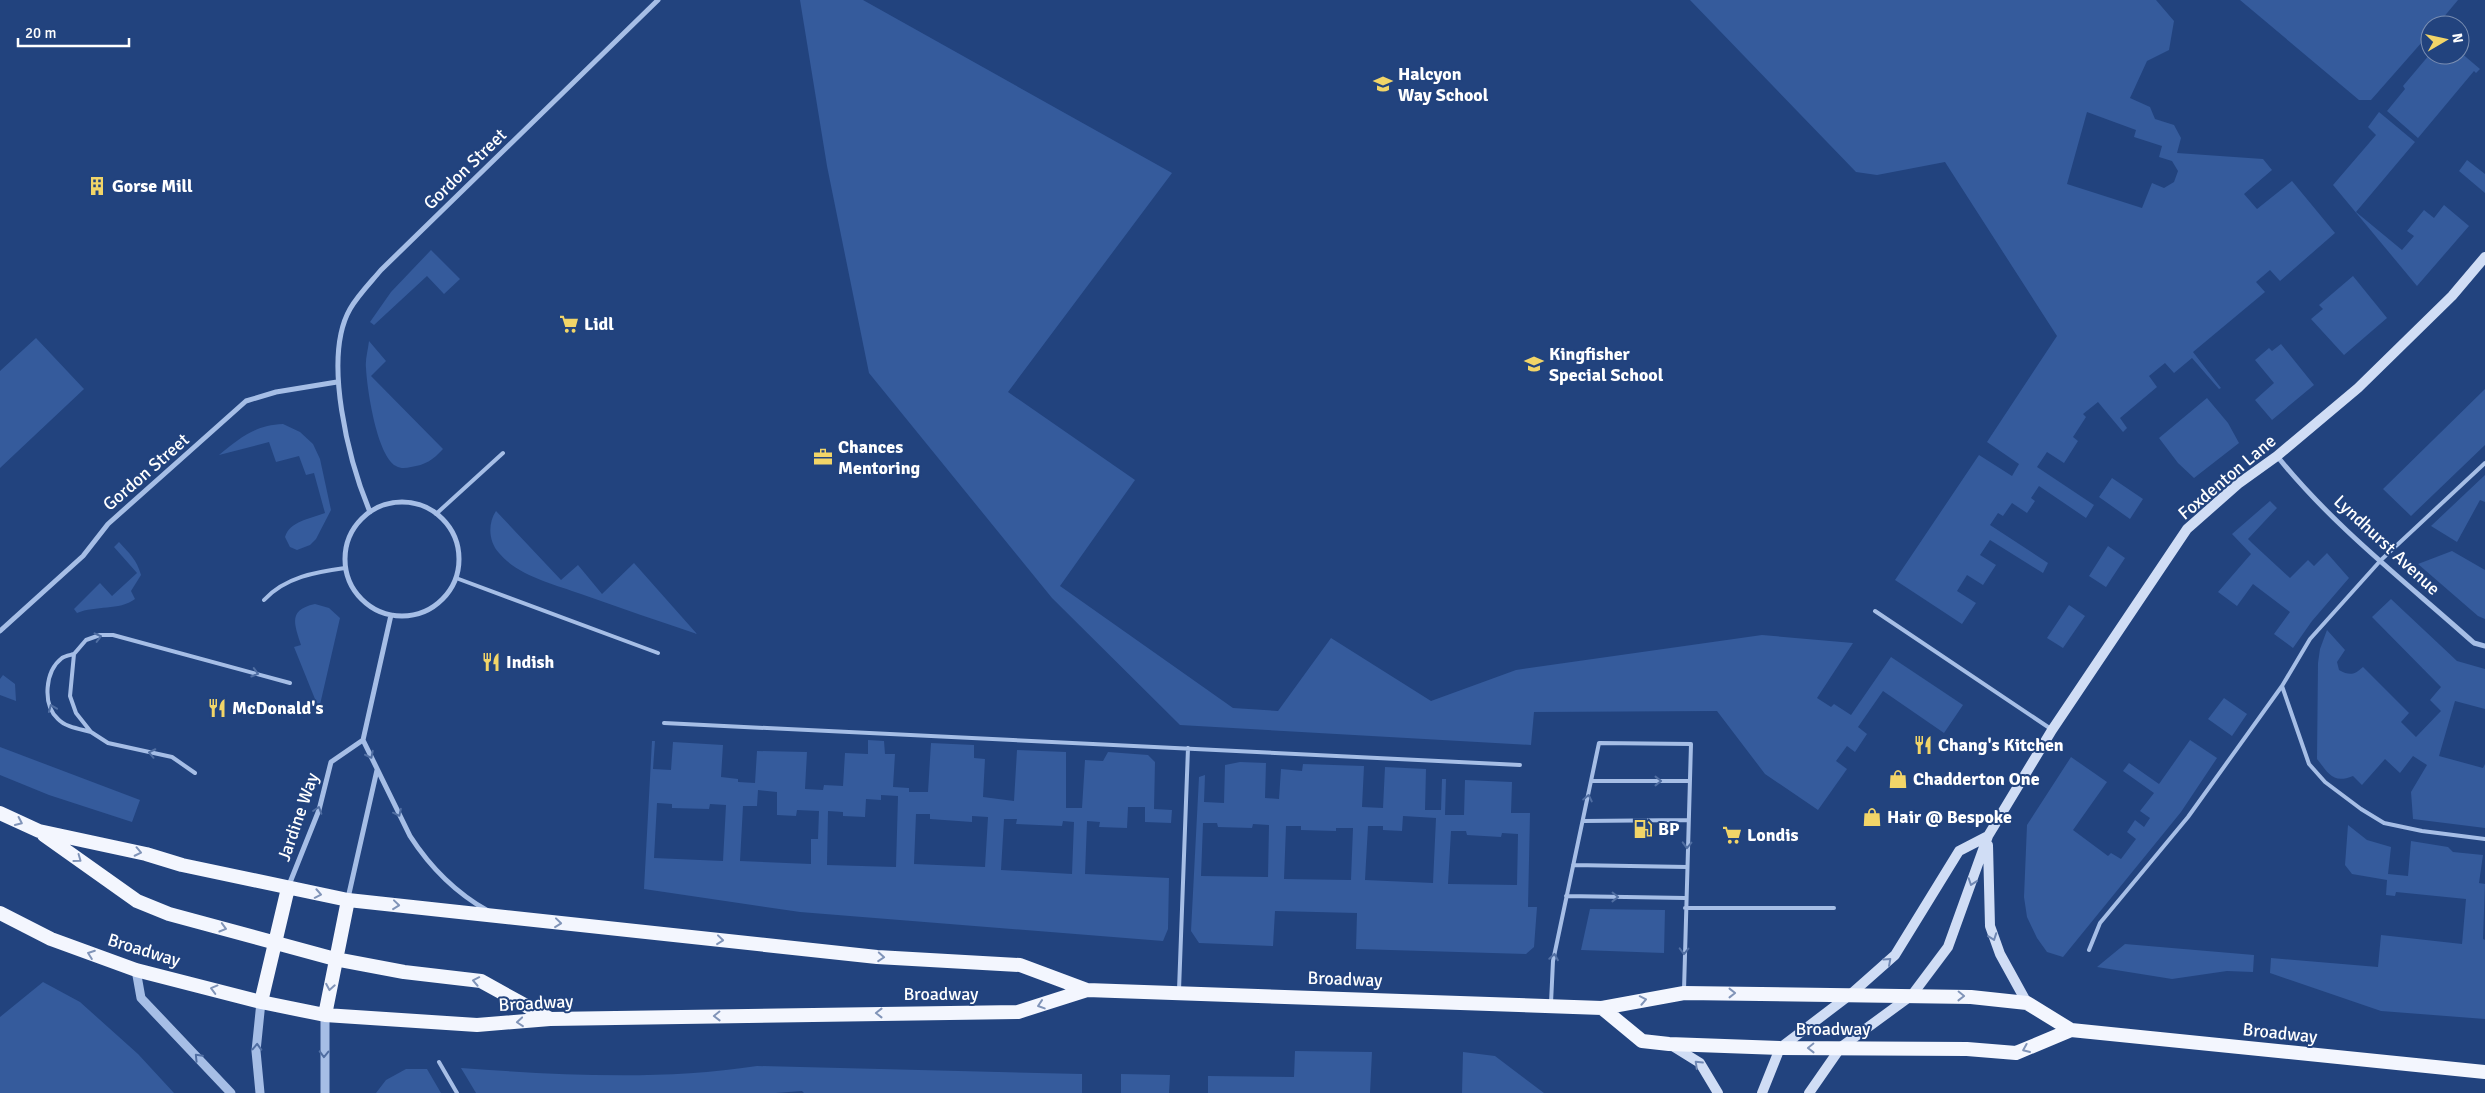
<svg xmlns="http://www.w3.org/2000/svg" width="2485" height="1093" font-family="Signika,sans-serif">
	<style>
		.green { fill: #355b9c; fill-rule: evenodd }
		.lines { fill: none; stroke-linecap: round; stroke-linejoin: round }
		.service { stroke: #a6bee6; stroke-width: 4 }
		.minor { stroke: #a6bee6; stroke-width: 5 }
		.tertiary { stroke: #a6bee6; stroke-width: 9 }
		.secondary { stroke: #d0ddf5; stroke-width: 10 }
		.trunk { stroke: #f3f6fe; stroke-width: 14 }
		.oneway { stroke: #506ea2 }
		.oneway2 { stroke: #8094b8 }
		.oneway3 { stroke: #7088b4 }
		.labels { text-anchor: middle; stroke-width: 4; stroke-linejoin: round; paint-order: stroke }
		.poi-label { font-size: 18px; font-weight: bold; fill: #fff; stroke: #22437e; text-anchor: start }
		.street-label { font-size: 18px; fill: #fff; stroke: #22437e }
	</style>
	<rect width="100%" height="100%" fill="#22437e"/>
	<path class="green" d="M800,0H863L1172,173L1008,392L1135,480L1060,586L1233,708L1278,711L1331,638L1431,701L1516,670L1762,635L1853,643L1817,698L1831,707L1834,704L1851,715L1891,657L1963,705L1944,733L1883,691L1858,727L1867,734L1855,752L1847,746L1836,761L1847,769L1818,810L1765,774L1717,711L1534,712L1531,745L1180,725L1052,598L869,373L827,166Z
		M1690,0H2156L2174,21L2169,50L2147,61L2130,98L2150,107L2155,119L2174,125L2181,138L2177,153L2263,159L2272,170L2244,194L2257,209L2292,181L2335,233L2280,281L2270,270L2256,282L2265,292L2193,352L2221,388L2219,389L2192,358L2174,373L2165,363L2149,376L2157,387L2120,418L2127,428L2123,432L2098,402L2083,414L2086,417L2073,437L2078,441L2064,463L2047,452L2037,467L2094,505L2086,518L2039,486L2031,498L2035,501L2027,513L2012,503L2003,516L1998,513L1990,525L2048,563L2043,573L1990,540L1980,555L1996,565L1983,585L1967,575L1957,591L1976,603L1962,624L1895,580L1979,455L2012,476L2019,464L1987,442L2057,336L1945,162L1877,175L1856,172ZM2087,112L2136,130L2134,137L2162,146L2159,157L2172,161L2178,171L2174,182L2164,188L2152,183L2142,208L2067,184Z
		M2240,0H2458L2437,25H2430V33L2371,100H2359Z
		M2460,52L2480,69L2476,73L2474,71L2418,138L2387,111L2405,89L2403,86L2430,54L2460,55Z
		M2379,112L2415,142L2356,212L2402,250L2414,236L2407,231L2424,210L2434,218L2444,205L2469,226L2417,286L2333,185L2376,135L2368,127Z
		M2467,160L2485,174V193L2459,171Z
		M431,250L460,279L444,294L427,276L374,325L370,322L391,292Z
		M2353,276L2387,318L2344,355L2311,319L2323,309L2319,305Z
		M36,338L84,389L0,468V371Z
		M369,341L386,361L371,376L443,449C433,460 425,465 411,467C406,468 401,469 396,466C377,456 367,389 366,368C365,360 368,350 369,341Z
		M2281,344L2314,385L2272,420L2255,400L2274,383L2255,360L2269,348L2272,351Z
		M2485,389V445L2411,516L2383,489Z
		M2207,398L2228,423L2239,443L2194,478L2178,463L2159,438Z
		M283,424L300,432L313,444L320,459L331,510L316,539L310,545L297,550L290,547L285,537C290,521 310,519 325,513L314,473L306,475L299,456L276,462L269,442L219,455C240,438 255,425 283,424Z
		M2485,475V502L2480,500L2457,542L2431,526Z
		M2112,478L2143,499L2130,519L2099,497Z
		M2270,501L2277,508L2248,539L2252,543L2290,578L2308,560L2314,566L2327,553L2349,578L2312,621L2293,648L2274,634L2290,612L2253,584L2237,606L2218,592L2251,554L2232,534Z
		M496,511L561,580L578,565L602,594L634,563L697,634C659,621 620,608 581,594C554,584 518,576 499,553C488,541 488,523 496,511Z
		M119,542C129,553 137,560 141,575L131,591L135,599C119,611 96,605 77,613L74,609L100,583L112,596L137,573L114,547Z
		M2108,546L2125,558L2106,587L2089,576Z
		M2452,551L2485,570V619L2478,616L2418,564Z
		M2391,599L2457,661L2485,669V709L2455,701L2439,756L2483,768L2485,764V828L2413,819L2411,792L2427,765L2413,756L2400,773L2385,759L2362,785L2353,776C2333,784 2329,774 2317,759L2318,663L2320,649L2327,630L2345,650L2337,662L2339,670C2350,676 2354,675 2363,667L2409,713L2401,722L2416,737L2441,711L2430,700L2441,687L2372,617Z
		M315,604L329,608L340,618L319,709L294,647L301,645C294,623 288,610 315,604Z
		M2069,605L2085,616L2063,648L2047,638Z
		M3,675L15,684L16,701L0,695V679Z
		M2224,698L2247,714L2232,736L2208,719Z
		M868,740L884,741L885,754H895L893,787L909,788V792H928L931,743L974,745V758L985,759L983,797L1014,801L1017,750L1066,752V808H1082L1085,760L1103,761L1108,752L1148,755L1155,762L1154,809L1172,810L1171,823L1145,822V807H1128L1127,828L1099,827L1100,822L1087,821L1085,874L1169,878L1168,929L1163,941L800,912L644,889L652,741H655L653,769L671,770L673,742L723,745L721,777L738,779V782L755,783L757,751L807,752L805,789L823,790L824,785L843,786L845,753L868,754ZM758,790L777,792V815L796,816L797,810L819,811L818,839H811V864L740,861L743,806H757ZM881,795L898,796L896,867L827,865L828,811L843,812V816L865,817L866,799L881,800ZM657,803L672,804V808L709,809L710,804L726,805L723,861L654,858ZM916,814H930V819L972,822V816L988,817L985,867L914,864ZM1004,819H1017L1016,824L1062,826L1063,821L1074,822L1072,874L1001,870Z
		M2190,740L2217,758L2181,812L2063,957L2047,952L2037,938L2027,917L2024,897L2027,825L2071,757L2107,782L2073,830L2108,856L2111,853L2121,859L2136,839L2127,832L2135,820L2144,827L2150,818L2140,811L2154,793L2123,771L2129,763L2159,784Z
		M0,747L140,800L132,822L49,795L0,775Z
		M1240,762L1266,763L1265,798L1279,799L1281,769L1302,771L1303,764L1364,766L1362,807L1383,808L1385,767L1426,769L1425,810H1441L1442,779H1446L1445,815H1464L1465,780L1512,782L1511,813H1530L1528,907H1537L1534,947L1526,954L1356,949L1357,913L1275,911L1273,946L1199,943L1191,931L1199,777L1205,775L1204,802L1224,803L1225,765ZM1403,816L1436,818L1433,883L1365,880L1368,826H1383V830L1402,831ZM1203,823H1217L1218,827L1252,828L1253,824L1269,825L1268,877L1201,876ZM1286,826H1301V830L1336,831V828H1353L1351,880L1284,879ZM1451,831H1466L1467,835L1501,837L1502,833L1518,834L1517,885L1448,884Z
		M2348,825L2367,840L2391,847L2388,874L2408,876L2411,841L2448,847L2453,852L2483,855L2479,883L2485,884L2483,939L2485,940V1019L2381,1011L2270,973L2271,958L2378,967L2381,935L2462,944L2466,899L2396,892L2395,896L2386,895L2387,880L2352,874L2345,865Z
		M1590,909L1665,910L1664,953L1581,950Z
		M2125,944L2254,955L2253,972L2227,971L2172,979L2097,967Z
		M43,982L80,1002L138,1054L174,1093H0V1017Z
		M1295,1051L1372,1052L1370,1093H1208V1076L1294,1077Z
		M1463,1052L1495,1056L1544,1093H1462Z
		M757,1066L1082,1074V1093H804L802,1091L776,1093H476L461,1068C558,1075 660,1081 757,1066Z
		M406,1069H427L441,1093H376L386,1080Z
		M1121,1074L1170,1075L1169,1093H1121Z"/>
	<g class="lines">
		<path class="service" d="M436,514L503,453
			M456,578L658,653
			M264,600C285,577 316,572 345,568
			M1875,611L2051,729
			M74,654C71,655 65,656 62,658C45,671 42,704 58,719C65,727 80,729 91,732
			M2282,686L2309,764L2325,782L2361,809L2384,823L2422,831L2485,839
			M664,723L1520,765
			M195,773L172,757L108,743L91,732L76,713L70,696L74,654L86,640L100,635H113L290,683
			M1591,781H1690
			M1583,821L1688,820
			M1573,865L1687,867
			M1566,896L1685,898
			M1685,908H1834
			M2089,950L2100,923L2188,817L2282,686L2310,639L2381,560L2485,463
			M1179,990L1188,748
			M1551,1003L1553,961L1599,743L1691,744L1684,990
			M439,1062L457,1093"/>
		<path class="minor" d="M2277,456C2333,526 2407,583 2474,643L2485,646
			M345 559a57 57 0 1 1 114 0a57 57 0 1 1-114 0Z
			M370,512C349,462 322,358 350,309C358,295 371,282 381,270L658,0
			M391,615L363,740L410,836C430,867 456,893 488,911
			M0,631L83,556L108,524L246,401L276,392L337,382
			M289,885L319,810L331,762L363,740
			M348,898L377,770"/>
		<path class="tertiary" d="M136,970L141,998L231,1093
			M325,1015V1093
			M260,1093L256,1051L261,1002"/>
		<path class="secondary" d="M1988,845L1990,926L2000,954L2027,1003
			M1671,1045L1700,1063L1718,1093
			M1762,1093L1780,1048L1851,994L1895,955L1959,851L1988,836
			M1809,1093L1841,1047L1912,995L1948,947L1988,836L2052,730L2187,529L2238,484L2277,456L2358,388L2452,296L2485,257"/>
		<path class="trunk" d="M0,813L39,831L146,854L182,865L348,900L877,957L1020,965L1087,990L1602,1008L1684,993L1971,997L2027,1003L2071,1030L2485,1072
			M44,835L137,901L169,914L335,959L404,972L481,981L550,1019
			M0,913L51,939L136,970L261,1002L325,1015L477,1025L550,1019L1018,1012L1087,990
			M261,1002L288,888
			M1602,1008L1642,1041L1669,1044L1780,1048L1967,1049L2016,1053L2071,1030
			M325,1015L348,900"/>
	</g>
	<defs><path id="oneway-chevron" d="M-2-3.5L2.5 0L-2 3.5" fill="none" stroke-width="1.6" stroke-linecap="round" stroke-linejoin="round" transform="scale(1.25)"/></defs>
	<g class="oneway">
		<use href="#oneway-chevron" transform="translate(98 637) rotate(-14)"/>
		<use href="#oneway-chevron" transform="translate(255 673) rotate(16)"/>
		<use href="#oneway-chevron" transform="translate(52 708) rotate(-112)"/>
		<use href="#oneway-chevron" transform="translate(152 753) rotate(-168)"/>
		<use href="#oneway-chevron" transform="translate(370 755) rotate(63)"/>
		<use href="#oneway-chevron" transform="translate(1658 781)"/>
		<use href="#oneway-chevron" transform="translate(1588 798) rotate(-78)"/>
		<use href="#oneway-chevron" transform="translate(318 810) rotate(-72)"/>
		<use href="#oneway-chevron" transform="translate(398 813) rotate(64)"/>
		<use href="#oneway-chevron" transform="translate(1687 845) rotate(92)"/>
		<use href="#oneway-chevron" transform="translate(1615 897) rotate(1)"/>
		<use href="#oneway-chevron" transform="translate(1684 951) rotate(91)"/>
		<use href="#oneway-chevron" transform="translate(1554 957) rotate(-81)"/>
		<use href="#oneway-chevron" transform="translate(257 1047) rotate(-88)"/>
		<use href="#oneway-chevron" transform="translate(324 1054) rotate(91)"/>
		<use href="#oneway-chevron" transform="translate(198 1057) rotate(-134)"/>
	</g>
	<g class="oneway2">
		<use href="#oneway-chevron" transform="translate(19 822) rotate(25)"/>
		<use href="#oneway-chevron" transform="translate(138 852) rotate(12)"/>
		<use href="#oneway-chevron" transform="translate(78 859) rotate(36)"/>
		<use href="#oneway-chevron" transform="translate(318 894) rotate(11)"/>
		<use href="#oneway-chevron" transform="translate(396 905) rotate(6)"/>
		<use href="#oneway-chevron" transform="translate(558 923) rotate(6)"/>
		<use href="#oneway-chevron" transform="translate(223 928) rotate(16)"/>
		<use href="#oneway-chevron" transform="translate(720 940) rotate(6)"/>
		<use href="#oneway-chevron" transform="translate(91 954) rotate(-160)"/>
		<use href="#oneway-chevron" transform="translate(881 957) rotate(4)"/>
		<use href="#oneway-chevron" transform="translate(476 981) rotate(-169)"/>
		<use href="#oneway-chevron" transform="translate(330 987) rotate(100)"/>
		<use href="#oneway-chevron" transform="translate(214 989) rotate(-165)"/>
		<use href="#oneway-chevron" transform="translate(1732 993)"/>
		<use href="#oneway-chevron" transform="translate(1961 996) rotate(1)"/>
		<use href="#oneway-chevron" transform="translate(1643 1000) rotate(-11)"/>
		<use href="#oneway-chevron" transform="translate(1041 1005) rotate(162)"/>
		<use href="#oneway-chevron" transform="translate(879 1013) rotate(180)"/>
		<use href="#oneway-chevron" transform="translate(717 1016) rotate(179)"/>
		<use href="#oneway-chevron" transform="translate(520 1022) rotate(175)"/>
		<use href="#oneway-chevron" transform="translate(1811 1048) rotate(179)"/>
		<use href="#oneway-chevron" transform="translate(2026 1049) rotate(157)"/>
	</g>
	<g class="oneway3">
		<use href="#oneway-chevron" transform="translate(1972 882) rotate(109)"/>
		<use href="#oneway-chevron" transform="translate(1993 937) rotate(70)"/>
		<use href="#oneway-chevron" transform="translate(1888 961) rotate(-42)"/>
		<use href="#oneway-chevron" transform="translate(1698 1064) rotate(-136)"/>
	</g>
	<defs>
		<g id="school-bare" transform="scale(1.5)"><path d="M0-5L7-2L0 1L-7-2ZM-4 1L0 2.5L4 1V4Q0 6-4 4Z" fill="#f2d568" stroke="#22437e" stroke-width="2.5" paint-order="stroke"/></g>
		<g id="building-bare" transform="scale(1.5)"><path d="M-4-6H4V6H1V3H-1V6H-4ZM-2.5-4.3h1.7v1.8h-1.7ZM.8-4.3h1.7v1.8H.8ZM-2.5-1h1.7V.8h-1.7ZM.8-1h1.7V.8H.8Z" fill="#f2d568" stroke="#22437e" stroke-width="2.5" paint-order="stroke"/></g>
		<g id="supermarket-bare" transform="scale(1.5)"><path d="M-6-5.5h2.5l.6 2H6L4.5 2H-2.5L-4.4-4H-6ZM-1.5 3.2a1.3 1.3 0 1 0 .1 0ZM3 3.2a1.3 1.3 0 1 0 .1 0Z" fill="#f2d568" stroke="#22437e" stroke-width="2.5" paint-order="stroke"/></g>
		<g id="office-bare" transform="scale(1.5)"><path d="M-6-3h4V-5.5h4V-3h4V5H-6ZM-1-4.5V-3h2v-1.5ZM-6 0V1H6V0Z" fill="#f2d568" stroke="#22437e" stroke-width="2.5" paint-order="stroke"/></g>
		<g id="restaurant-bare" transform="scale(1.5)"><path d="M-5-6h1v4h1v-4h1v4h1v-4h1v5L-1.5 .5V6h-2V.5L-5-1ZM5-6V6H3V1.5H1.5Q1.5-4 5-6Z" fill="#f2d568" stroke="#22437e" stroke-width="2.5" paint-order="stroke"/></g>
		<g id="shop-bare" transform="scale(1.5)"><path d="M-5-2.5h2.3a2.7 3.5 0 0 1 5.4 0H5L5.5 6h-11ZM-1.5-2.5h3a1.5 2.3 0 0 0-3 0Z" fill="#f2d568" stroke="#22437e" stroke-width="2.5" paint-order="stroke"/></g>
		<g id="fuel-bare" transform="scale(1.5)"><path d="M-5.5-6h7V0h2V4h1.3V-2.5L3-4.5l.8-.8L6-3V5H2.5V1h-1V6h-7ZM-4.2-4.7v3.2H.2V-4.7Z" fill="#f2d568" stroke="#22437e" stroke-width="2.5" paint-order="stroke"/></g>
	</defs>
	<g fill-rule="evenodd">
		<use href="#school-bare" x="1383" y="84"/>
		<use href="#building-bare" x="97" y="186"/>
		<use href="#supermarket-bare" x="569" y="324"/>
		<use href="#school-bare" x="1534" y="364"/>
		<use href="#office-bare" x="823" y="457"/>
		<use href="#restaurant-bare" x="491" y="662"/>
		<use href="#restaurant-bare" x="217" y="708"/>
		<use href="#restaurant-bare" x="1923" y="745"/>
		<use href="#shop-bare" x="1898" y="779"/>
		<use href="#shop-bare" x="1872" y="817"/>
		<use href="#fuel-bare" x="1643" y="829"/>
		<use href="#supermarket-bare" x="1732" y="835"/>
	</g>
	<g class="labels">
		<g class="poi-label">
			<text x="1398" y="80">Halcyon<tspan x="1398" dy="21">Way School</tspan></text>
			<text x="112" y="192">Gorse Mill</text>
			<text x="584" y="330">Lidl</text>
			<text x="1549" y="360">Kingfisher<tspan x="1549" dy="21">Special School</tspan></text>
			<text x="838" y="453">Chances<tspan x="838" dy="21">Mentoring</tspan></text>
			<text x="506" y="668">Indish</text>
			<text x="232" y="714">McDonald's</text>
			<text x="1938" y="751">Chang's Kitchen</text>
			<text x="1913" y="785">Chadderton One</text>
			<text x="1887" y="823">Hair @ Bespoke</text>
			<text x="1658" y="835">BP</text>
			<text x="1747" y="841">Londis</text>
		</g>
		<g class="street-label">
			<text transform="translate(465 169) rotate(-44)" y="6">Gordon Street</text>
			<text transform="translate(146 472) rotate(-41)" y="6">Gordon Street</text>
			<text transform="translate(2227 477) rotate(-40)" y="6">Foxdenton Lane</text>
			<text transform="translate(2387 545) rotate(43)" y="6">Lyndhurst Avenue</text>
			<text transform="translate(298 817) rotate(-71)" y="6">Jardine Way</text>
			<text transform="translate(144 950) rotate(17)" y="6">Broadway</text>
			<text transform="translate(1345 979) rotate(2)" y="6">Broadway</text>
			<text x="941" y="1000">Broadway</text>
			<text transform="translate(536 1003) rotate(-3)" y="6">Broadway</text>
			<text x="1833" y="1035">Broadway</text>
			<text transform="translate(2280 1033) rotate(6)" y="6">Broadway</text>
		</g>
	</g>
	<g transform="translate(2445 40) rotate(81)"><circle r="24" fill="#22437e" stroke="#7a8eb2"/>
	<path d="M0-4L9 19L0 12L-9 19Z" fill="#f2d568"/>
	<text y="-8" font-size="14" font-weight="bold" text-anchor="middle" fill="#ffffff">N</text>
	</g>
	<path d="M18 38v8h111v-8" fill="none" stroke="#ffffff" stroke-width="2.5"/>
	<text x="25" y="38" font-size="15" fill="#ffffff" stroke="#22437e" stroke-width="4" paint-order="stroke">20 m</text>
</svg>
